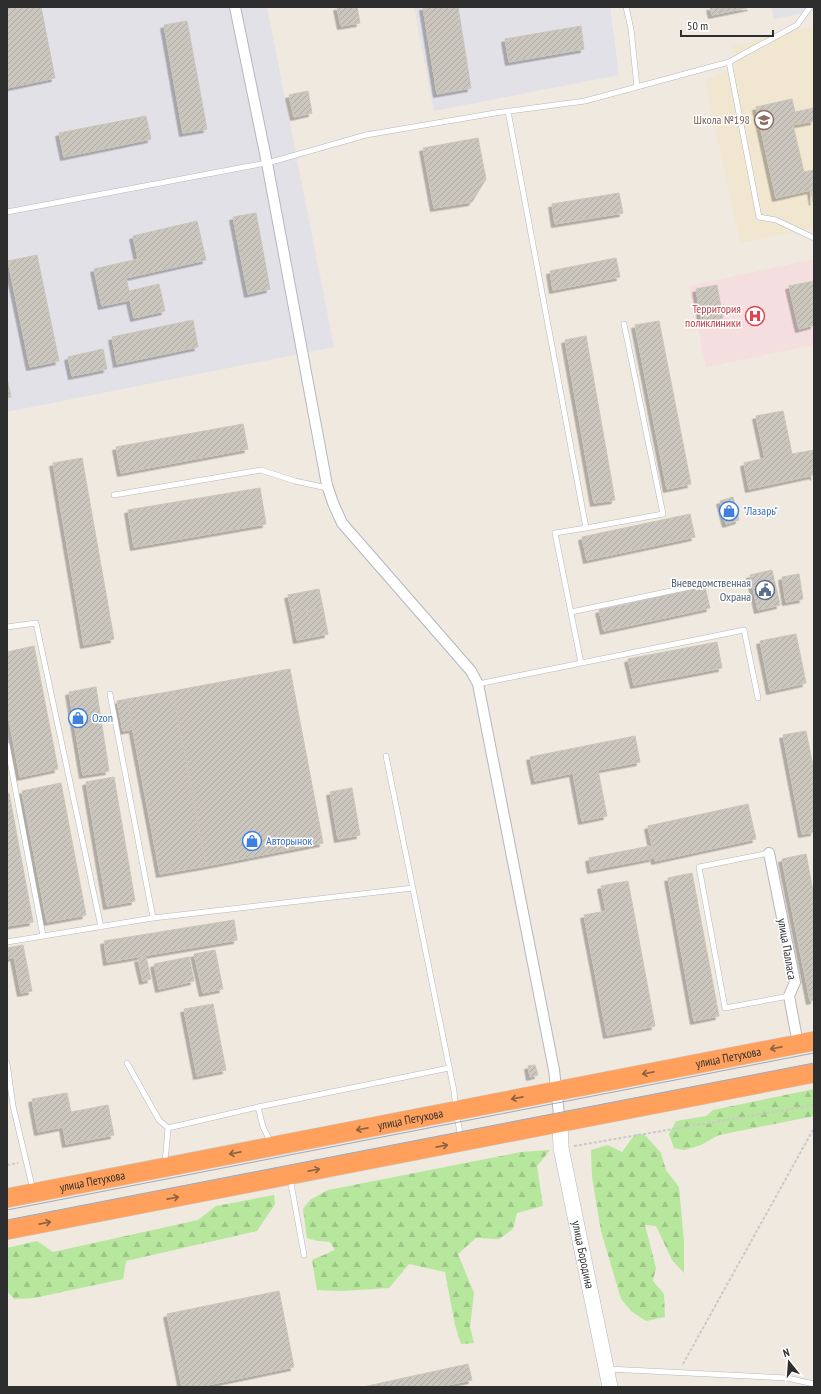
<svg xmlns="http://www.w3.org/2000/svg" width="821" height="1394" font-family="'PT Sans Narrow',sans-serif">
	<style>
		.industrial { fill: #e3e1e8 }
		.education { fill: #f1e6d0 }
		.medical { fill: #f5dedf }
		.forest { fill: url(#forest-firs) }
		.building { fill: url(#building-hatch); stroke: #cbc5b9; filter: url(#shadow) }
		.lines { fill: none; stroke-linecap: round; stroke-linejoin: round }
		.lane-casing { stroke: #b4b7c1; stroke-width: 6 }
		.street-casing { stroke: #b4b7c1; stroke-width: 12 }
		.secondary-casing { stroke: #b4b7c1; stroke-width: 16 }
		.highway-casing { stroke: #c9c9c9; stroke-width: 20 }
		.path { stroke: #c9c9c9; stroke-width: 2; stroke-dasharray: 3 2; stroke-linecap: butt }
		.lane { stroke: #fff; stroke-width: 5 }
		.street { stroke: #fff; stroke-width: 10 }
		.secondary { stroke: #fff; stroke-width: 15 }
		.highway { stroke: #ffa15c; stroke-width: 19 }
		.tram { stroke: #a2a6b8; stroke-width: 1 }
		.oneway { stroke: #8c6243 }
		.labels { text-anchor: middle; stroke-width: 3; stroke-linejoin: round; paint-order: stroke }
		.education-label { font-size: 12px; fill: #785e54; stroke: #fff; text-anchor: end }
		.health-label { font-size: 12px; fill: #be3a42; stroke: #fff; text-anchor: end }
		.shop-label { font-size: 12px; fill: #366cbe; stroke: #fff; text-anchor: start }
		.service-label { font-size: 12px; fill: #4e5e75; stroke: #fff; text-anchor: end }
		.street-label { font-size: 12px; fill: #2e2e2e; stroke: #fff }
	</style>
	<defs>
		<pattern id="forest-firs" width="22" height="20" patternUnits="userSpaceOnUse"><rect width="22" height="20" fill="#b6e79c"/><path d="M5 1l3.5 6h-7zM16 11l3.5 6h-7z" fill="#9dc687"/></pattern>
		<pattern id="building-hatch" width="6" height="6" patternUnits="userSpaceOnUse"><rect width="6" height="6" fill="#cbc7be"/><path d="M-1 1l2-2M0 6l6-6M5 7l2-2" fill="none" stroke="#afaba4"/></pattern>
		<filter id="shadow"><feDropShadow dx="-3.5" dy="3.5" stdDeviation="0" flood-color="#0004"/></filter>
	</defs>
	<rect width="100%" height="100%" fill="#efe9e0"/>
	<path class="industrial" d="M7,7H267L334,347L7,412Z
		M414,7H610L619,75L434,111Z
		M771,7H814V11L774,19Z"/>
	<path class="education" d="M814,26V228L740,243L705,80L736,68L731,46Z"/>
	<path class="medical" d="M814,259V345L706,367L689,286Z"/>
	<path class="forest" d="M814,1089V1116L719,1135L701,1145L684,1150L674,1148L669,1134L676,1121L706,1116L713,1110Z
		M635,1134L645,1135L661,1153L666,1170L679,1187L684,1242V1273L672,1260L656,1226L645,1225L656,1268L653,1281L664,1294L665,1317L646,1321L631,1311L621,1299L601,1231L592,1177L591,1150L608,1145L622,1152Z
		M550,1150L537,1166L543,1206L517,1213L513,1229L499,1239L476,1238L458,1254L474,1293L470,1327L474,1343L461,1344L455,1325L445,1272L409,1264L389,1288L341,1291L317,1290L312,1260L335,1250L330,1242L318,1241L307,1238L303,1209L310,1200L328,1190L521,1152Z
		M274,1195L275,1204L257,1231L126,1261L123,1279L34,1298L14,1299L7,1291V1248L37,1241L53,1252L198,1220L216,1206Z"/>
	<path class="building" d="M7,7H41L55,78L7,88Z
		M337,7H357L360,23L341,26Z
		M423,7H458L471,88L437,94Z
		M710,7H751L712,15Z
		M187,21L207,129L183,133L164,25Z
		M581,26L584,49L509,62L505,39Z
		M308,91L312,113L294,117L289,95Z
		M792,99L795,112L814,108V121L793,125L804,172L814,170L813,202L811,190L776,198L756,107Z
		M146,116L151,139L64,157L59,133Z
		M478,138L486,179L472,202L434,208L423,148Z
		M619,193L623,213L555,224L552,204Z
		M256,213L270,289L248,294L233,217Z
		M197,221L206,260L126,278L129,291L159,284L165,311L134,318L130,300L102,306L94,269L138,259L133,236Z
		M37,255L59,361L30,367L8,261Z
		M616,258L620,277L553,290L550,271Z
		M814,281V325L799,329L789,286Z
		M717,285L723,318L702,322L696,289Z
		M193,320L198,347L117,364L112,337Z
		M659,321L691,484L667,489L635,325Z
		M586,336L615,500L594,503L565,340Z
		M103,349L107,369L72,376L68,357Z
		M7,378L11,397L7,398Z
		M783,411L792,454L814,450V477V475L749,489L744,463L765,458L756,416Z
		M243,424L248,449L121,473L116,447Z
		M82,458L114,639L84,645L53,463Z
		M260,488L266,524L134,547L128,510Z
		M733,497L739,520L726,524L720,501Z
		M690,514L695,537L587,560L582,537Z
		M772,570L780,605L758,610L750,575Z
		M799,574L803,599L786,602L782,577Z
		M705,587L710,608L604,631L599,610Z
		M319,589L323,608L292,613L288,595Z
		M323,608L328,634L297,640L292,613Z
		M796,634L806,683L770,691L760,641Z
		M717,642L722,668L634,685L628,659Z
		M34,646L58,769L20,777L7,708V652Z
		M290,669L323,843L206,866L173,691Z
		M96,687L109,771L83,775L69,692Z
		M173,691L206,866L160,874L127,699Z
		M127,699L133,729L123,731L117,701Z
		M806,731L814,771V832L802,834L783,735Z
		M635,736L640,762L598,770L607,816L582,821L573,773L535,781L530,757Z
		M114,777L135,901L107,906L86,782Z
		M61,783L86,915L47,922L22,791Z
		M352,788L360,835L338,839L330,792Z
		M9,793L33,922L7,926V794Z
		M748,804L756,839L655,861L648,826Z
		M650,846L653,858L591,870L589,858Z
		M806,854L814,896V1000L810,1001L782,859Z
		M692,873L719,1016L694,1021L668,878Z
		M628,881L655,1026L607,1035L584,915L606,911L601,886Z
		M234,920L237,940L107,962L104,941Z
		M23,945L32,991L21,993L14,957L7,959V948Z
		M215,950L223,989L203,993L194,954Z
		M146,957L151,979L143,981L138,959Z
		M189,957L194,981L159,989L154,964Z
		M213,1004L226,1070L197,1076L184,1009Z
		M535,1065L538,1075L530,1077L528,1066Z
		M67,1093L71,1112L108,1105L114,1135L66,1144L63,1127L38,1132L32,1099Z
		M279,1291L294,1367L198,1387H182L167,1314Z
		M468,1364L472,1380L438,1387H363Z"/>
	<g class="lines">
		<g class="lane-casing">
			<path id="lane" d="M626,7L631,29L637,87
				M810,7L797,25L729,62L759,217L776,220L814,238
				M508,111L586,528L663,514L624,324
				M7,212L271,162L366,135L495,113L585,101L729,62
				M114,495L261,470L295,481L327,488
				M571,612L704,584
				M7,627L36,623L101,927
				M581,663L555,533L586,528
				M478,684L744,630L758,698
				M110,694L153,918
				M7,745L43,936
				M386,756L454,1091L456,1110L461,1139
				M769,853L699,867L725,1008L789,996
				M7,942L153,918L413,888
				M7,1063L13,1106L33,1190
				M127,1063L159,1120L168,1128L258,1107L263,1127L271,1143
				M258,1107L449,1068
				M165,1163L168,1128
				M290,1178L304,1255
				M608,1369L787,1378L814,1384"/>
		</g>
		<g class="street-casing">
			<path id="street" d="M235,7L267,163L327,485L333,503L342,523L471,671L478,684L554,1070L560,1123
				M769,853L795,982L789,996L798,1044"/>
		</g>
		<g class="secondary-casing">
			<g id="secondary">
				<path id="s1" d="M560,1123L561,1148L610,1387"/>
			</g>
		</g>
		<g class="highway-casing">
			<g id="highway">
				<path id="s2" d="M7,1198L814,1041"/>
				<path d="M7,1230L814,1073"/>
			</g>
		</g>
		<path class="path" d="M574,1146L814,1105
			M7,1165L18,1163
			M683,1364L814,1128"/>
		<use href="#lane" class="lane"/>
		<use href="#street" class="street"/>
		<use href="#secondary" class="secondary"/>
		<use href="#highway" class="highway"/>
		<path class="tram" d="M7,1210L814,1053
			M7,1220L814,1063"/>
	</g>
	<defs><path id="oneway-shaft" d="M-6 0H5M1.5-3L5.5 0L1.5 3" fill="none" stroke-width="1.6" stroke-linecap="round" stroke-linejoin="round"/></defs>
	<g class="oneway">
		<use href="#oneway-shaft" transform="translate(776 1048) rotate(169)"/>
		<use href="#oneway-shaft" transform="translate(648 1073) rotate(169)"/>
		<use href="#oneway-shaft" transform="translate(517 1098) rotate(169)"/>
		<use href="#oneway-shaft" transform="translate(362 1129) rotate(169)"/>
		<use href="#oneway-shaft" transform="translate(442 1146) rotate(-11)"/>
		<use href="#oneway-shaft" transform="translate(235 1153) rotate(169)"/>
		<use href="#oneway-shaft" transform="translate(314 1170) rotate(-11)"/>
		<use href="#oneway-shaft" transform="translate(173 1198) rotate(-11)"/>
		<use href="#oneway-shaft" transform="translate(45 1223) rotate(-11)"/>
	</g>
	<defs>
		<g id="school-ring" transform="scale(1)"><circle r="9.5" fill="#fff" stroke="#8d6e63" stroke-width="1.5"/><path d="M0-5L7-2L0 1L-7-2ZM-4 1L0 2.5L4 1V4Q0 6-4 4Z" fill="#8d6e63"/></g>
		<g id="hospital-ring" transform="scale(1)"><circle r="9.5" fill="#fff" stroke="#e0444e" stroke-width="1.5"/><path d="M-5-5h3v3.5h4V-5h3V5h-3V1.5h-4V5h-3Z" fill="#e0444e"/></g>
		<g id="shop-ring" transform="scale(1)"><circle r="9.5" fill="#fff" stroke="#3f7fe0" stroke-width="1.5"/><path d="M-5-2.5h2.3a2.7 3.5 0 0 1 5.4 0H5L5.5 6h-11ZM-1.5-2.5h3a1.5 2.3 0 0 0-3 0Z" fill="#3f7fe0"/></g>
		<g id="civic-ring" transform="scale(1)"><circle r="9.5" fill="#fff" stroke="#5c6f8a" stroke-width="1.5"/><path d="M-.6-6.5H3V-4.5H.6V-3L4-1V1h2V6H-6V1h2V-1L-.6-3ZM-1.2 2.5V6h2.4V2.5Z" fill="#5c6f8a"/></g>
	</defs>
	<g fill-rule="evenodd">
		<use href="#school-ring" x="764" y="120"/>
		<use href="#hospital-ring" x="755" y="316"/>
		<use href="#shop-ring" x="729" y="511"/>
		<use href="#civic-ring" x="765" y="590"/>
		<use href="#shop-ring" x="78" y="718"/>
		<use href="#shop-ring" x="252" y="841"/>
	</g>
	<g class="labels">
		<g class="education-label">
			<text x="750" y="124">Школа №198</text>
		</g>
		<g class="health-label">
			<text x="741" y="313">Территория<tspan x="741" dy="14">поликлиники</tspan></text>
		</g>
		<g class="shop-label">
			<text x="743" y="515">"Лазарь"</text>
			<text x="92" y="722">Ozon</text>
			<text x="266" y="845">Авторынок</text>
		</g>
		<g class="service-label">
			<text x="751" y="587">Вневедомственная<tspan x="751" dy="14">Охрана</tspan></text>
		</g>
		<g class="street-label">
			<text transform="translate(787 949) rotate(80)" y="4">улица Палласа</text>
			<text dy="4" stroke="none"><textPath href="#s2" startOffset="735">улица Петухова</textPath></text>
			<text dy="4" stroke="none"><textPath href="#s2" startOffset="411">улица Петухова</textPath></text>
			<text dy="4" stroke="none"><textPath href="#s2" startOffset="87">улица Петухова</textPath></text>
			<text dy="4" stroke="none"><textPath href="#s1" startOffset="134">улица Бородина</textPath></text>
		</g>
	</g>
	<rect width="821" height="1394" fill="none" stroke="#2e2e2e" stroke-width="16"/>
	<g transform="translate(789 1362) rotate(343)" stroke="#ffffff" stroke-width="3" paint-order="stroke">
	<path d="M0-3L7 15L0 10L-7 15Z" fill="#2e2e2e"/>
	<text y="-6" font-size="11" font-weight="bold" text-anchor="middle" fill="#2e2e2e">N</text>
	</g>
	<path d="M681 30v6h92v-6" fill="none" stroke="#2e2e2e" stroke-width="2"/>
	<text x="687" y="30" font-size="12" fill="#2e2e2e" stroke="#ffffff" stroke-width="3" paint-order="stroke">50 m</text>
</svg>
